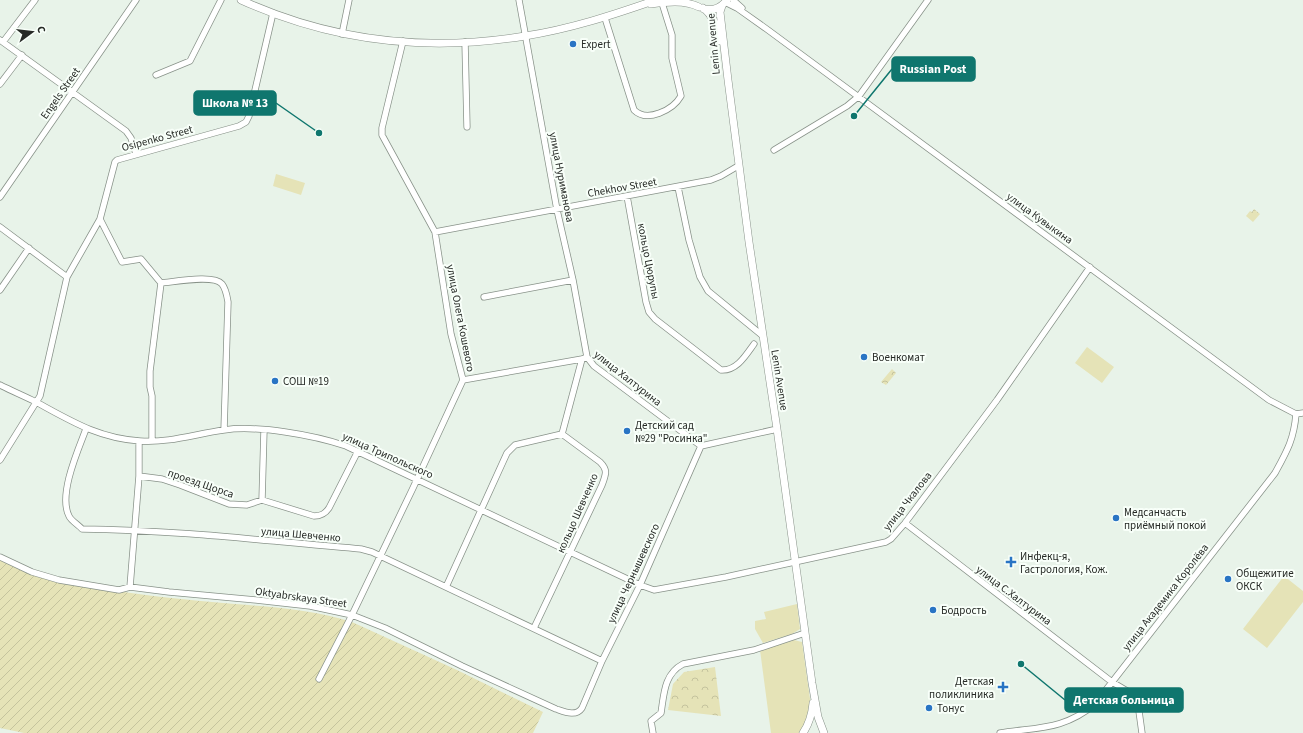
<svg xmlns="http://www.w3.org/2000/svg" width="1303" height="733" font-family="'Source Sans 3',sans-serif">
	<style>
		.grass { fill: #e5e3b7 }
		.park { fill: url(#park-crowns) }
		.garden { fill: url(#garden-furrows) }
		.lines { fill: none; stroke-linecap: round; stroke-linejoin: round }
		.minor-casing { stroke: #889289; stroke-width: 7 }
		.major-casing { stroke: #889289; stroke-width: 8 }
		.minor { stroke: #fff; stroke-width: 5.5 }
		.major { stroke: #fff; stroke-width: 7 }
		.poi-dot { fill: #2974c4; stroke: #f8fff9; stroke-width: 1.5 }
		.labels { text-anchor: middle; stroke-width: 4; stroke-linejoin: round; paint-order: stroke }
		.poi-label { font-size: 11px; fill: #262a26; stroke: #f8fff9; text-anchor: start }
		.street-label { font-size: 11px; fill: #262a26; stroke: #f8fff9 }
		.leader { fill: none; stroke: #0f766e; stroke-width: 1.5 }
		.callout-dot { fill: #0f766e; stroke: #f8fff9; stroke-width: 1.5 }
		.callout { fill: #0f766e; stroke: #0f766e; stroke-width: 1.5 }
		.callout-label { font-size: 12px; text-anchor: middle; font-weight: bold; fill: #fff }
	</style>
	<defs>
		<pattern id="park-crowns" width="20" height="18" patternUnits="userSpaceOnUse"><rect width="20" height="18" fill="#e5e3b7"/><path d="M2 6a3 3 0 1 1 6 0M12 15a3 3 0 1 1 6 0" fill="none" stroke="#c4c39d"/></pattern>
		<pattern id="garden-furrows" width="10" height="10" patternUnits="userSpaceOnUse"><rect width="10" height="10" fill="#e5e3b7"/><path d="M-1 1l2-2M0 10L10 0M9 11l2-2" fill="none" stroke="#c4c39d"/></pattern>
	</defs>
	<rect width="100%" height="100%" fill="#e8f3e9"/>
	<path class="grass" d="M276,174L305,183L301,195L273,186Z
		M1087,347L1114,367L1102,383L1075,363Z
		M1284,576L1303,591V602L1267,648L1243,629Z
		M797,604L800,629L792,634L763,643L755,629V621L766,619L764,612Z
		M794,640L802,642L811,706L808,720L800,733H771L760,650Z"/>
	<path class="park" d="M1254,209L1260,214L1253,222L1246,216L1250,211L1252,212Z
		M892,369L896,373L886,385L881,382Z
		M715,667L721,716L668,710L673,684L684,672Z"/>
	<path class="garden" d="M0,560C32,576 64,582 99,588C144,596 189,600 235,604C274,607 314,610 352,622L457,670L543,712L533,733H24L0,728Z"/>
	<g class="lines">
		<g class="minor-casing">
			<path id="minor" d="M519,0L557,210L573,280L587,357L594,366L701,446
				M733,0L742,8
				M725,2L737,8L768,30L1269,400L1296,414L1303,413
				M605,18L634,110C647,123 673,110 681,96L672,58V35L662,3
				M342,34L349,0
				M0,40L126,131L131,138L136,154
				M3,42L35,0
				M465,42L467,127
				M156,75L190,61L221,0
				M0,84L22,55
				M774,150L847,106L859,96L928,0
				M678,187L689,240L700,277L708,291L763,336
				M627,196L646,302L649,312L655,319L721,370C737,371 746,355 754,344
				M0,197L136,0
				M100,219L122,262L141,259L161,283
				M0,227L67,277
				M435,232L711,180L721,176L738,166
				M161,283C174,282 214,274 222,284C226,289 227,296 228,302L224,430
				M0,290L29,248
				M484,297L573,280
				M463,380L582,359L587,357
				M0,385C12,391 24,396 36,402C71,421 98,438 140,441C169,443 195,434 224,430C257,425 314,435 346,446L640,585L654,590L726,577L886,542L891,539L905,523L997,400L1090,267
				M86,429C78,450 58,495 69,516C71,521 79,525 82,529C176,530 268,541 361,549L372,552L602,661
				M562,434L582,359
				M152,441V396L150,387V371L161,283
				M701,446L773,430
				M0,460L40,396L67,277L100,219L115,162L117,160L239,126L246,122L249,116L273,13
				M139,476L162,479L180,485L229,504L247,505L262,500L314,516C321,516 325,514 329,508L358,451
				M262,500L264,430
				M905,523L1112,682L1134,695L1138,704L1142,733
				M0,557L32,572L59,580L119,590L130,587L169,592L256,600L310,606L352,615L385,628L462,666L556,709C565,712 576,717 582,708L602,661L640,585L701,446
				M130,587L139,476V441
				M446,587L507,453L515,445L562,434L600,462C608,470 606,474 602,485L534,628
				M319,679L352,615L413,488L463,380L451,334L435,232L382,135V128L403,41
				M653,733L651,721L661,713C664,694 664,674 683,664L754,650L805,633
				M1000,733C1038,727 1064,730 1095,704L1275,473C1287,451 1294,439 1296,414"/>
		</g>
		<g class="major-casing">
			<path id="major" d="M241,0C331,41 428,52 525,36C570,29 613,15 656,0
				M651,4C667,2 684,0 699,7
				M722,6L720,12L728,80L749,242L777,429L812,683L818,717L824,733
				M703,8C714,16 718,29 720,41
				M704,9C714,11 721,8 727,0
				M803,733C809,724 812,714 813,703"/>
		</g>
		<use href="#minor" class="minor"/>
		<use href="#major" class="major"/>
	</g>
	<g class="poi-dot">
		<circle cx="573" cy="44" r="4"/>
		<circle cx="864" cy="357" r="4"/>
		<circle cx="275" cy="381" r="4"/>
		<circle cx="627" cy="431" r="4"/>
		<circle cx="1116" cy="518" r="4"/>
		<path d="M1009 556h4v4h4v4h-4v4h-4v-4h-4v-4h4z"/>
		<circle cx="1228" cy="579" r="4"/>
		<circle cx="933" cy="610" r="4"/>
		<path d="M1001 681h4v4h4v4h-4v4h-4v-4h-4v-4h4z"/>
		<circle cx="929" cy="708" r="4"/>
	</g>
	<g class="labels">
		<g class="poi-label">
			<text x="581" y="48">Expert</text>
			<text x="872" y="361">Военкомат</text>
			<text x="283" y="385">СОШ №19</text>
			<text x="635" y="429">Детский сад<tspan x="635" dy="13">№29 "Росинка"</tspan></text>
			<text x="1124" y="516">Медсанчасть<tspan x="1124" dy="13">приёмный покой</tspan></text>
			<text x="1020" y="560">Инфекц-я,<tspan x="1020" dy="13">Гастрология, Кож.</tspan></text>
			<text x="1236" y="577">Общежитие<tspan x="1236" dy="13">ОКСК</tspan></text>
			<text x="941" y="614">Бодрость</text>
			<text x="994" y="685" text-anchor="end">Детская<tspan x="994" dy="13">поликлиника</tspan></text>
			<text x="937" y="712">Тонус</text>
		</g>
		<g class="street-label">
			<text transform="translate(713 44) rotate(-95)" y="4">Lenin Avenue</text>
			<text transform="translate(60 93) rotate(-55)" y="4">Engels Street</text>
			<text transform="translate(157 138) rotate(-15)" y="4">Osipenko Street</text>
			<text transform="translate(562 177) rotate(79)" y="4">улица Нуриманова</text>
			<text transform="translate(622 187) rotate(-10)" y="4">Chekhov Street</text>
			<text transform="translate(1040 218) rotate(36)" y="4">улица Кувыкина</text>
			<text transform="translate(649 261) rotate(79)" y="4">кольцо Цюрупы</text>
			<text transform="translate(461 318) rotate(79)" y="4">улица Олега Кошевого</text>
			<text transform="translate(628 378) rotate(38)" y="4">улица Халтурина</text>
			<text transform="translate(780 380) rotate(81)" y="4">Lenin Avenue</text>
			<text transform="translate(388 455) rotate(24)" y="4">улица Трипольского</text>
			<text transform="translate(201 483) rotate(19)" y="4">проезд Щорса</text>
			<text transform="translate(907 501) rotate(-52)" y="4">улица Чкалова</text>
			<text transform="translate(577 513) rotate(-66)" y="4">кольцо Шевченко</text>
			<text transform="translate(301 534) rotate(5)" y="4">улица Шевченко</text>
			<text transform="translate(633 573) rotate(-65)" y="4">улица Чернышевского</text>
			<text transform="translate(1014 595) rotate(37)" y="4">улица С.Халтурина</text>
			<text transform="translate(301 597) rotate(8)" y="4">Oktyabrskaya Street</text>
			<text transform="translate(1165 597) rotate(-52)" y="4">улица Академика Королёва</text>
		</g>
	</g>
	<path class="leader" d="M854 116L892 69M319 133L276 103M1021 664L1065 700"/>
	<g class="callout-dot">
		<circle cx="854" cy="116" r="4"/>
		<circle cx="319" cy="133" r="4"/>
		<circle cx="1021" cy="664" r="4"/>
	</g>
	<g class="callout">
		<rect x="892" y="57" width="83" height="24" rx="4"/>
		<rect x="194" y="91" width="82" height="24" rx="4"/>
		<rect x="1065" y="688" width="118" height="24" rx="4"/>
	</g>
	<g class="callout-label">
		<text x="933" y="73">Russian Post</text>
		<text x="235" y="107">Школа № 13</text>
		<text x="1124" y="704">Детская больница</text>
	</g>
	<g transform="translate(32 32) rotate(75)" stroke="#f8fff9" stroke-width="3" paint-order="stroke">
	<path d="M0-3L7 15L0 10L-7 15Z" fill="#262a26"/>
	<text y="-6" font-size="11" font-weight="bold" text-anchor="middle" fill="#262a26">С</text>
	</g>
</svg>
